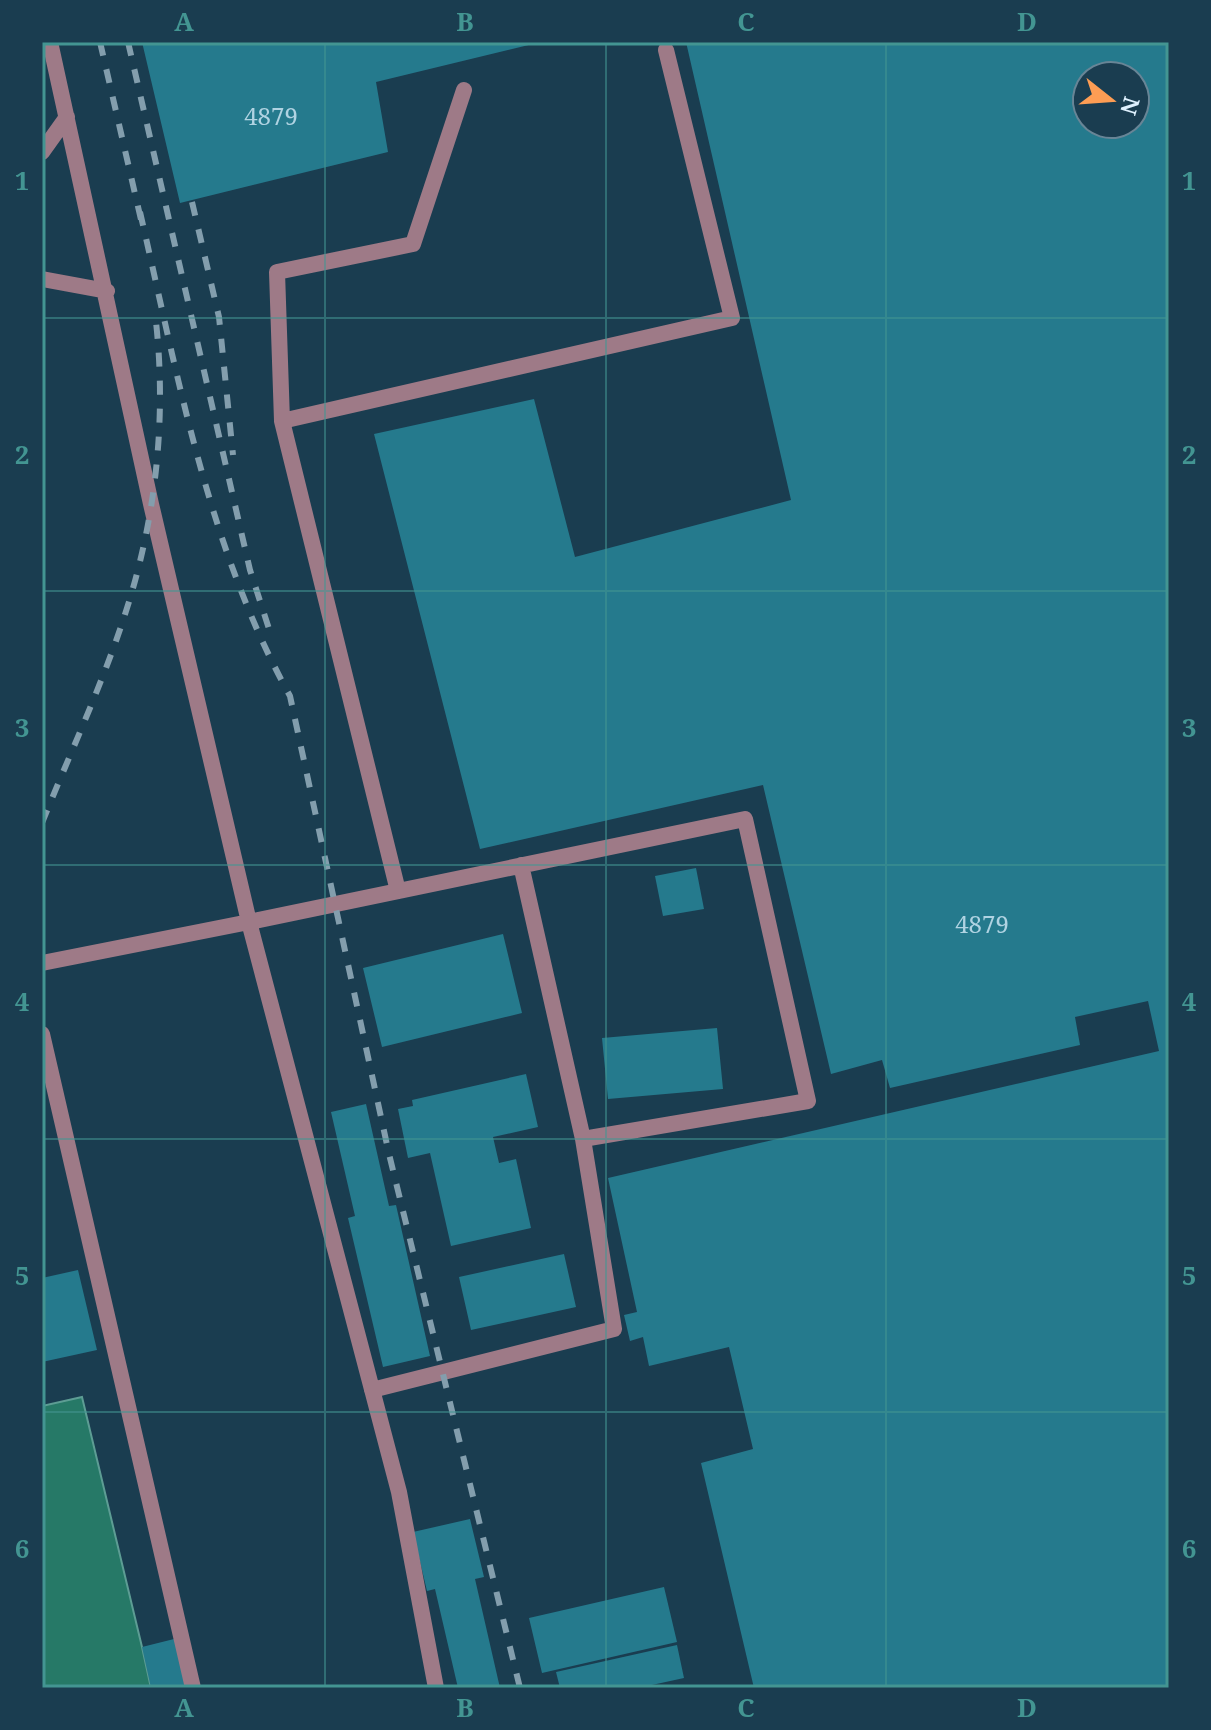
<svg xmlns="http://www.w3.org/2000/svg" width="1211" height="1730" font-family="'Noto Serif',serif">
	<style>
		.water { fill: #267967; stroke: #5d9d94; stroke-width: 2 }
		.building { fill: #257a8d; fill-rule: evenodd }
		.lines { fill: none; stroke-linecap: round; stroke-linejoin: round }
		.lane { stroke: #9e7a87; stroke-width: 16 }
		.rail { stroke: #839ead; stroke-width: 6; stroke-dasharray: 14 14; stroke-linecap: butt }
		.grid { fill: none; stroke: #439592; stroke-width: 2; stroke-opacity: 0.55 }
		.labels { text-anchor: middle; stroke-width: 6; stroke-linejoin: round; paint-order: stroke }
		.number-label { font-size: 24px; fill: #b0d3e2 }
		.neatline { fill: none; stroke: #439592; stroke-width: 3 }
		.grid-label { font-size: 26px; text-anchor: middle; font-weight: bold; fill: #439592 }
	</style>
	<rect width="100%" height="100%" fill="#1a3d50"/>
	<path class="water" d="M82,1397L142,1647L151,1688H42V1406Z"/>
	<path class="building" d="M142,42H536L537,43L376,82L388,152L180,203Z
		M686,42H1169V1688H754L701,1463L753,1449L729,1347L649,1366L643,1337L630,1341L624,1315L637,1312L608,1178L1159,1051L1148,1001L1075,1017L1080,1045L890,1088L882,1060L831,1074L763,785L480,849L374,434L534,399L575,557L791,500ZM1087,76H1135V124H1087Z
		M696,868L704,909L663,916L655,876Z
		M503,934L522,1013L382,1047L363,968Z
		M717,1028L723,1089L608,1099L602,1038Z
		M526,1074L538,1127L493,1137L499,1163L516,1159L531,1228L451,1246L430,1153L408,1158L398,1109L413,1106L412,1100Z
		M366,1104L389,1206L396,1205L430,1356L383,1367L348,1218L355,1216L331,1112Z
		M564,1254L576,1307L471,1330L459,1277Z
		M78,1270L97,1350L42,1362V1278Z
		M470,1519L484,1577L475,1579L500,1688H458L435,1589L427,1591L413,1532Z
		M664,1587L677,1642L542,1673L529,1618Z
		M178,1638L189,1688H151L142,1647Z
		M677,1645L684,1678L638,1688H560L556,1672Z"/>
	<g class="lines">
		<path class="lane" d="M42,152L67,117
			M42,279L107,291
			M282,421L277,272L413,244L464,90
			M398,891L282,421L732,318L666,50
			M42,963L249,922L151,504L50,42
			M42,1034L193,1688
			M372,1390L614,1329L583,1139L521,865
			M436,1688L399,1492L249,922L745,819L808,1101L583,1139"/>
		<path class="rail" d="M100,42L142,224
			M128,42L250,570L270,632
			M192,202L219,317L233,455
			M140,212C178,376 208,548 290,696L389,1154L520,1688
			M42,823C72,748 108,673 131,595C157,507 166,413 156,322"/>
	</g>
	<path class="grid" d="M325,42V1688M606,42V1688M886,42V1688M42,318H1169M42,591H1169M42,865H1169M42,1139H1169M42,1412H1169"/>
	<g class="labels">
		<g class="number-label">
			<text x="271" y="125">4879</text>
			<text x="982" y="933">4879</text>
		</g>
	</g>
	<rect width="1211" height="1730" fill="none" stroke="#1a3d50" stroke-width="88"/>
	<g transform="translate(1111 100) rotate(107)"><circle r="38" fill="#1a3d50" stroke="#688596" stroke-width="2"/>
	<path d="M0-6L14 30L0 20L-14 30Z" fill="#fd9d54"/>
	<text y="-12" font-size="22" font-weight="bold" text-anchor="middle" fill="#def1fe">N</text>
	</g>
	<rect x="44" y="44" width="1123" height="1642" class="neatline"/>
	<g class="grid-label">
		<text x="184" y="31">A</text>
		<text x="465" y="31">B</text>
		<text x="746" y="31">C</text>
		<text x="1027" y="31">D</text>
		<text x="22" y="190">1</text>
		<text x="1189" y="190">1</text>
		<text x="22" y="464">2</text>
		<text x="1189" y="464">2</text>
		<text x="22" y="737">3</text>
		<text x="1189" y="737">3</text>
		<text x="22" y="1011">4</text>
		<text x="1189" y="1011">4</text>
		<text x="22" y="1285">5</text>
		<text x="1189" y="1285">5</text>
		<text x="22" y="1558">6</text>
		<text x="1189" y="1558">6</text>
		<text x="184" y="1717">A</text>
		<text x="465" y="1717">B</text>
		<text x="746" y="1717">C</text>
		<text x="1027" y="1717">D</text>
	</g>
</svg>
